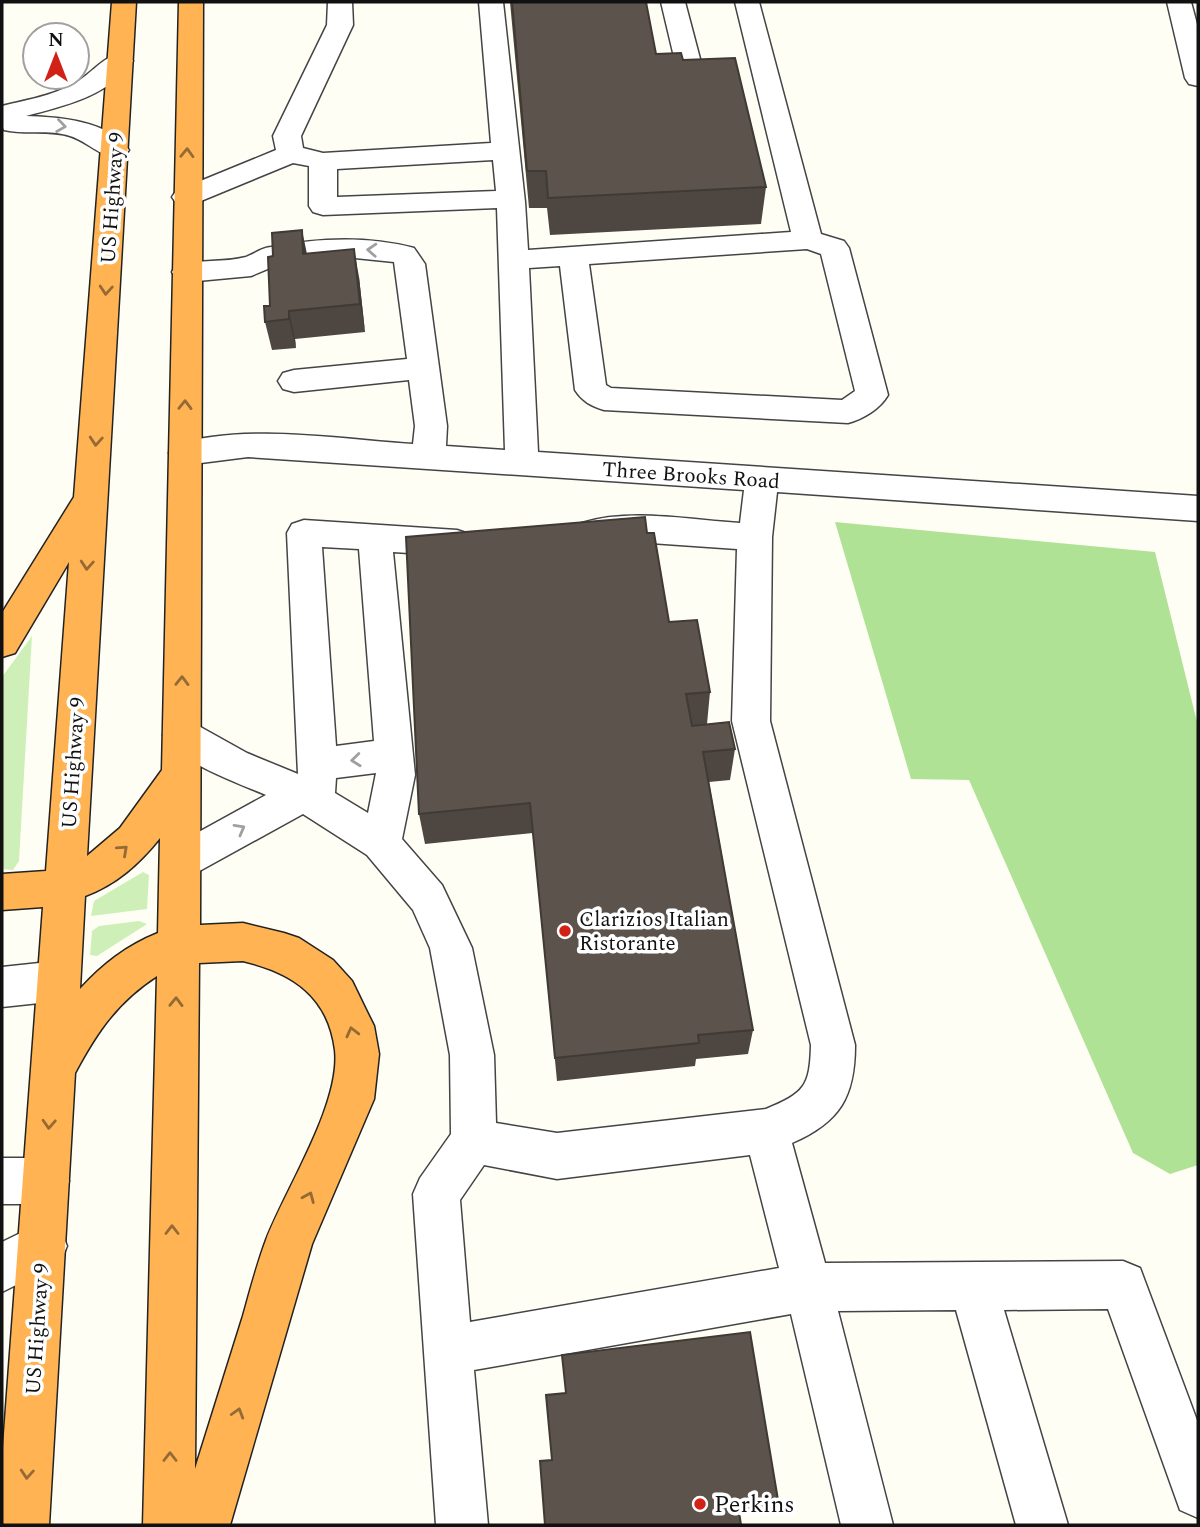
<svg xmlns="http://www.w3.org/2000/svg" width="1200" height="1527" font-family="Spectral,serif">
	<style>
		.green { fill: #cfefb9 }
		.forest { fill: #b0e296 }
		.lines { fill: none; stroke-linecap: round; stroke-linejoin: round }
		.minor-casing { stroke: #444; stroke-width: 3 }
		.highway-casing { stroke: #222; stroke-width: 3 }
		.minor { fill: #fff; fill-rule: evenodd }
		.highway { fill: #ffb353; fill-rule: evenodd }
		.wall { fill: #4e4741 }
		.shaded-wall { fill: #403a35 }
		.building { fill: #5b534c; stroke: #403a35; stroke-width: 2 }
		.oneway { stroke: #a0a0a0 }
		.oneway2 { stroke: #946a35 }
		.poi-dot { fill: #d22218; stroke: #fff; stroke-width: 2.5 }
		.labels { text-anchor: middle; stroke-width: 7; stroke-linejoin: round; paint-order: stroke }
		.street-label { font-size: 21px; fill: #111; stroke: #fff }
		.poi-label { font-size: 21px; fill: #111; stroke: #fff; text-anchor: start }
		.near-poi-label { font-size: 24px; fill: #111; stroke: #fff; text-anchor: start }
	</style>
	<rect width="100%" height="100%" fill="#fffef5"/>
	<path class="green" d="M32,636L19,861L13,870L2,869V677Z
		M143,872L149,875L147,909L91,916L94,901Z
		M139,921L147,924L97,956L90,955L92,931L99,926Z"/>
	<path class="forest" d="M835,522L1155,552L1198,726V1165L1170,1174L1133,1153L969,780L911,779Z"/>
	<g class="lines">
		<g class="minor-casing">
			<path id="minor" d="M328,2H352L353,25L301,136L303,148L323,153L491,143L479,2H503L525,202L528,250L791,232L735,2H759L821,234L844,241L849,248L888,395C880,409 863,419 848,423L604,410C591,406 582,401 575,390L560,266L529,268L538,452L1198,496V521L777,492L772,537L770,721L855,1045C855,1097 840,1122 792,1143L825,1263L1123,1261L1140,1268L1198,1423V1518L1180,1510L1108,1309L1004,1310L1068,1525H1016L956,1310L838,1311L893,1525H841L791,1314L474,1370L488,1525H436L413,1194L420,1178L451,1134L450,1055L430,948L413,910L367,855L303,814L194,874L180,880L166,874L160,862L166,850L266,795C238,783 177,762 163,735L169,724L182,719L195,724L247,753L298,774L287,533L292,524L304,520L457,530L469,534L474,543L469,552L457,556L393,552L415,775L402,839L442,885L472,948L494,1055L496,1123L557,1133L766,1109C804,1093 810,1087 811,1045L732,721L737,549L636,542L594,545L582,541L577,532L582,523C631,508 689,520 740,523L744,490L248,457L185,465L173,461L169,453L173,445C247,423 338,439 413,444L415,426L409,380L294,392L283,389L278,381L283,373L294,370L407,359L394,262L355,258L277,265L251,276L187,282L176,279L172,272L176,265C199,259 224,263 246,257C254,254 261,248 271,247C317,238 369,236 414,248L425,264L447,426L446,446L505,450L497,208L323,215L313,212L309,206V166L293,163L196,203L186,206L176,203L172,197L176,191L276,150L273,136L327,25ZM493,160L496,191L337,197V169ZM807,249L821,254L855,391L842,400L611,388L606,385L589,264ZM322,547L359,549L374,741L336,746ZM376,773L368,813L335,793L336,778ZM750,1155L779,1268L470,1322L460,1200L484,1165L557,1179Z
				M661,2H685L704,74L733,76L737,82L733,88C716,92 690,94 679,78Z
				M1167,2H1191L1198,28V86L1189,84L1185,78Z
				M120,53L129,56L133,61C109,96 64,106 26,116C58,117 108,120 129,150L125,156C102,161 90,142 70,136C49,129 26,135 4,130L2,126V106C26,100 52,96 75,83C91,74 102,58 120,53Z
				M58,961L73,967L79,981L73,995L58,1001L2,1007V967Z
				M2,1158H46L62,1165L69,1181L62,1197L46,1204H2Z
				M43,1222L60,1229L67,1246L60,1263L2,1292V1242Z"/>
		</g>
		<g class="highway-casing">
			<path id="highway" d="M112,2H136L87,856L120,828L162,770L179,2H203L200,925L243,923L284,933L299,938L333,960L352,981L367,1012L374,1026L379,1054L374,1099L312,1244L230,1525H143L157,976C117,1002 97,1032 75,1073L49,1525H2V1461L43,907L2,910V874L46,871L69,562L15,653L2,657V613L74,497ZM160,838L158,933C126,946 103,964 80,989L85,896C117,884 139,864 160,838ZM243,961C293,973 328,996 335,1050C341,1104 286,1188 266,1240C257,1264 250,1291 243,1316C227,1367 211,1418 195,1469L199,963Z"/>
		</g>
		<use href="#minor" class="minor"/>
		<use href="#highway" class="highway"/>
	</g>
	<path class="wall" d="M510,2H646L656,54L683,60L766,187L761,224L550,235L547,208H529Z
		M307,253L359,277L365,332L295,339L296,348L272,350L265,322Z
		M647,533L669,622L710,692L707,724L735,749L730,780L709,782L753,1030L748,1054L696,1059L695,1066L557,1081L533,833L425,844L419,814Z
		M778,1500L770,1507L739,1511L545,1525Z"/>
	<path class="shaded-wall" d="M302,230L308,259L303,254Z
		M354,249L359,277L365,332L360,304Z
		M289,311L295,339L296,348L289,319Z"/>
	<path class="building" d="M512,2H646L656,54L681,53L683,60L735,58L766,187L548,198L546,171H527Z
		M302,230L303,254L354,249L360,304L289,311V319L265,322L264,306H270L268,257L273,256L272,233Z
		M645,517L647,533H654L669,622L697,620L710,692L686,694L692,726L729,722L735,749L703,752L753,1030L698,1035L699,1043L555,1058L530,803L419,814L406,537Z
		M750,1332L778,1500L738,1505L741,1525H545L540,1461L552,1460L546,1395L566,1393L562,1355Z"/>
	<defs><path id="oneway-chevron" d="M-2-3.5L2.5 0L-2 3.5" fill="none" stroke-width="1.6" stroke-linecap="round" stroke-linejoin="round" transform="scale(1.75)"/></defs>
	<g class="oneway">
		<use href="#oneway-chevron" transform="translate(61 126) rotate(8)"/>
		<use href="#oneway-chevron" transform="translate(372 250) rotate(-177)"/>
		<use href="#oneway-chevron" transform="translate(356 760) rotate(174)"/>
		<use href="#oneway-chevron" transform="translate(240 829) rotate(-29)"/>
	</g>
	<g class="oneway2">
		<use href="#oneway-chevron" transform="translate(187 153) rotate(-88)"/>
		<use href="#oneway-chevron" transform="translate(106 290) rotate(94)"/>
		<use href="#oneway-chevron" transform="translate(185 405) rotate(-89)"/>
		<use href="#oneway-chevron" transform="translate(96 441) rotate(94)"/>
		<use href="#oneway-chevron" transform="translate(87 565) rotate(94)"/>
		<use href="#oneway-chevron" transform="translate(182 681) rotate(-89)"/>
		<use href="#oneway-chevron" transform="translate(123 850) rotate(-42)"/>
		<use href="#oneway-chevron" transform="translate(176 1002) rotate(-89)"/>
		<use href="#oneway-chevron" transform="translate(352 1032) rotate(-104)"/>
		<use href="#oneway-chevron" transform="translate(49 1124) rotate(93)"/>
		<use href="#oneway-chevron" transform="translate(309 1197) rotate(-67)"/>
		<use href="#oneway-chevron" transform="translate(172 1230) rotate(-90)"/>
		<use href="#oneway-chevron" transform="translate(238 1413) rotate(-73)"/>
		<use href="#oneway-chevron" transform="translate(170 1457) rotate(-90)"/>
		<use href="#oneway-chevron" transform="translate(27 1474) rotate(94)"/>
	</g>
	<g class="poi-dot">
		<circle cx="565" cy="931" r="7"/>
		<circle cx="700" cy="1504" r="7"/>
	</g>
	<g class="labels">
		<g class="street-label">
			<text transform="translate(112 198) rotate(-86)" y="7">US Highway 9</text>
			<text transform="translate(691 475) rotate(4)" y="7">Three Brooks Road</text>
			<text transform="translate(73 763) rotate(-86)" y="7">US Highway 9</text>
			<text transform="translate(37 1329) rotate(-86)" y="7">US Highway 9</text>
		</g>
		<g class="poi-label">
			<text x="579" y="926">Clarizios Italian<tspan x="579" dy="24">Ristorante</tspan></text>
		</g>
		<g class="near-poi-label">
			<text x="714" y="1512">Perkins</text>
		</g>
	</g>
	<rect width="1200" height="1527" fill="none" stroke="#111111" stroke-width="7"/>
	<g transform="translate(56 56)"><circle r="33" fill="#ffffff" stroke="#a0a0a0" stroke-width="2"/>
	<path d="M0-5L12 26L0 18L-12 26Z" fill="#d22218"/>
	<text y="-10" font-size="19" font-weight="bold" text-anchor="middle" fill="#111111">N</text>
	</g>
</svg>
